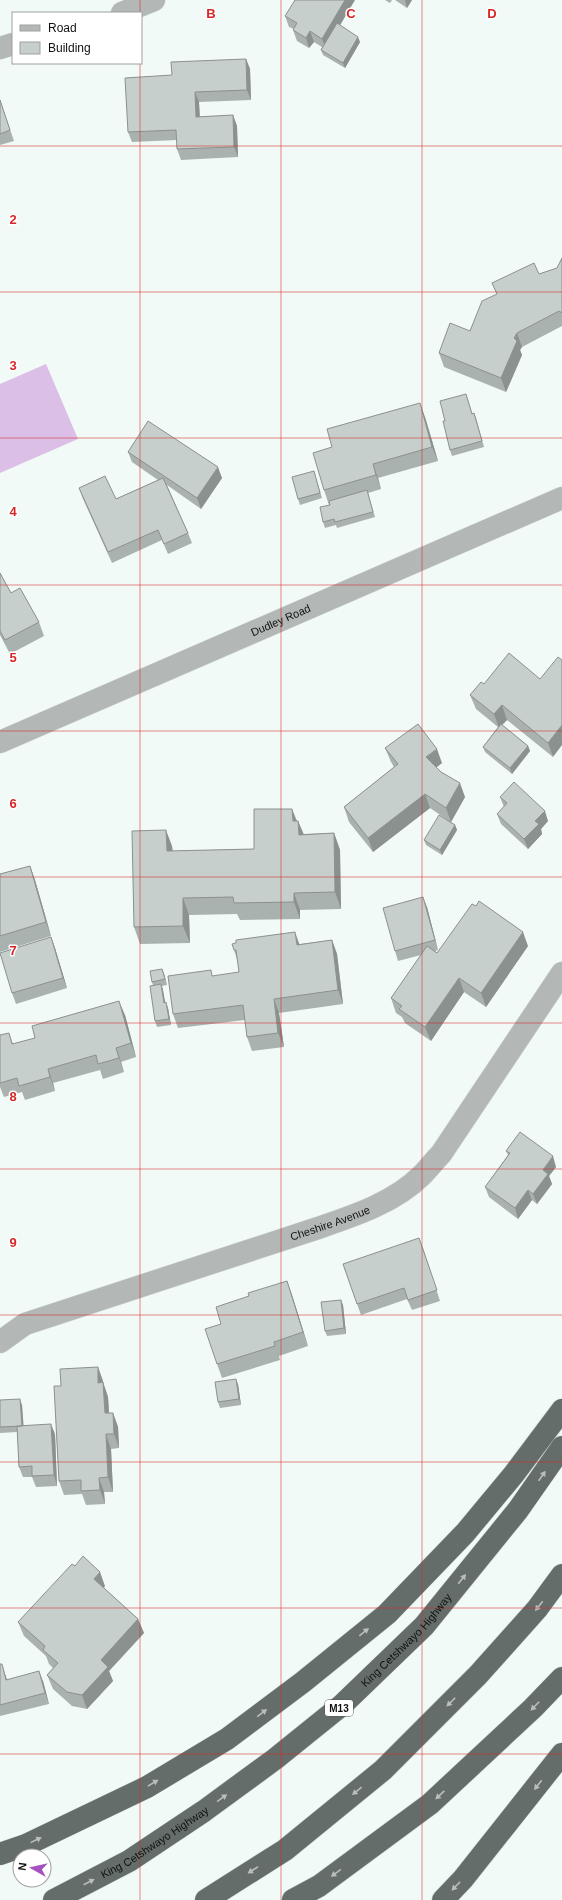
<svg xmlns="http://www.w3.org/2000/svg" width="562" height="1900" font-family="Helvetica,sans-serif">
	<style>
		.garden { fill: #dcbfe6 }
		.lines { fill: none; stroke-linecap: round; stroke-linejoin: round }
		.minor-casing { stroke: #cdd5d2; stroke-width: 23 }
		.motorway-casing { stroke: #cdd5d2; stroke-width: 23 }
		.minor { stroke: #b3b7b5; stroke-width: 22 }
		.motorway { stroke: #656d6a; stroke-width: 22 }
		.wall { fill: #aab2af }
		.shaded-wall { fill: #8b918e }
		.building { fill: #c6cfcb; stroke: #8b918e }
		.oneway { fill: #babdbc }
		.grid { fill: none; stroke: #d62828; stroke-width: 1; stroke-opacity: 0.55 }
		.labels { text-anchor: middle; stroke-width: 3; stroke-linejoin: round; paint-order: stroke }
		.shield { fill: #fff; stroke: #575958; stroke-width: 1 }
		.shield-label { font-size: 10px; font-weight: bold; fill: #0f1210 }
		.street-label { font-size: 11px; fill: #0f1210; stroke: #fff }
		.grid-label { font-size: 13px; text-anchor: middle; font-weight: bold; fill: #d62828; stroke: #fff; stroke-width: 3; stroke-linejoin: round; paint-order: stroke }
	</style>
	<rect width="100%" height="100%" fill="#f1faf7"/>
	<path class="garden" d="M46,364L78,439L0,473V384Z"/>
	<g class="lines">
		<g class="minor-casing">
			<g id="minor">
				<path d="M122,13L154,0"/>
				<path d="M0,48L13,44"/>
				<path id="s1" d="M0,742L562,498"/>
				<path id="s2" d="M0,1342L25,1324L315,1229C353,1216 394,1203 422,1175C429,1168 434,1161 441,1154L562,973"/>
			</g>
		</g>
		<g class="motorway-casing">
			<g id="motorway">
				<path d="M0,1854L26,1845L147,1787L227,1739L303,1682L387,1614L465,1533L514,1474L562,1410"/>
				<path id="s3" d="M54,1900L129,1861L204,1811L275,1759L342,1705L424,1626L518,1510L562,1447"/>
				<path d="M206,1900L285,1850L383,1770L478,1675L537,1609L562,1575"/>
				<path d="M293,1900L319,1886L430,1804L533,1708L562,1678"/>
				<path d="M443,1900L463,1879L562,1754"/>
			</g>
		</g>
		<use href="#minor" class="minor"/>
		<use href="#motorway" class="motorway"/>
	</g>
	<path class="wall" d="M385,0H392L390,3Z
		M395,0H412L407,8Z
		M285,16L340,26L360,42L345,68L323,55L321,50L322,47L314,42L309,48L297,41L293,30L294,29L289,27Z
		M246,59L250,69L251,100L199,102L200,117L233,115L237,126L238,157L181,160L177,149V140L132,142L128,132L172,75Z
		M0,100L14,141L0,145Z
		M562,258V326L522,347L520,350L522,355L506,392L444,367L439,353L470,331L497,294L492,283L539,274L557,268Z
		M466,394L472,413H474L476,418L484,447L452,456L450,450L445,421Z
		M425,417L438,461L378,478L381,489L368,493L375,517L337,528L336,525L325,528L323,522L330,505H329L324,490L332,447Z
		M128,452L222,478L201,509L167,485L188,533L192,543L168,554L162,540L112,563L83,499L79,488L116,499L158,480L132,462Z
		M314,471L322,498L300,505L298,499Z
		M0,573L11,593L39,622L44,636L10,654L0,635Z
		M540,679L553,757L507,720L502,725L528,746L530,751L512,774L485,752L483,747L498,727L476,709L470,695L484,684Z
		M385,748L442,763L436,767L465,797L451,822L455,825L457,830L442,855L426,845L424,840L446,819L430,808L373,852L349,822L344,807L394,767L391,762Z
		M500,797L548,821L541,829L542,834L528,849L501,824L497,814L504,807Z
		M292,809L297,821H298L303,834L334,833L340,850L341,909L300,910V919L240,920L237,914L189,915L190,943L140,944L134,927L172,846L173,851L254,849Z
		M30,866L35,880L51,936L0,952V874Z
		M427,907L438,950L435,951L437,953L528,946L486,1007L464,992L431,1041L405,1023L402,1017L396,1013L391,998L421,955L398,961L395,951Z
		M51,937L55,948L67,988L16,1004L12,993Z
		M332,940L337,954L343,1004L279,1013L284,1047L252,1051L247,1037L245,1020L178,1028L173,1014L239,972L238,962L234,950L300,944Z
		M162,969L164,974L167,985L162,986L163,990L165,1002L168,1008L171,1025L157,1027L155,1021L153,985L152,982Z
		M125,1015L136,1057L121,1062L124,1072L103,1079L100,1070L53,1083L55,1091L25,1100L22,1092L4,1097L0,1087V1035L9,1033L13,1044Z
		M506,1151L556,1167L549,1176L552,1184L537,1204L532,1200L518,1219L489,1197L485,1187L508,1155Z
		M423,1248L440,1301L412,1310L407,1299L361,1315L343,1264Z
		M287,1281L292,1295L308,1346L279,1356L280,1360L222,1378L217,1364L221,1324L249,1296Z
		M343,1305L346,1334L327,1336L325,1331Z
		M98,1367L108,1397L109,1413H113L118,1427L119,1448L111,1449L113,1492H104L105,1504L86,1505L82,1494L64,1495L59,1481L61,1386Z
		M238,1384L241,1405L220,1408L218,1402Z
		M0,1400L22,1405L23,1425L55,1434L57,1486L36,1487L32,1477H23L19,1467L17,1432L0,1433Z
		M105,1586L104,1588L138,1619L144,1633L109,1671L113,1681L87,1709L72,1706L53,1689L47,1675L53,1668L49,1664L46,1656L24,1636L18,1622Z
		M0,1664L5,1674L7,1679L43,1681L49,1704L0,1716Z"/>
	<path class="shaded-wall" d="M345,0H355L326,49L322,39Z
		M405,0H412L407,8Z
		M310,31L314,42L309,48L306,38Z
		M358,37L360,42L345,68L343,63Z
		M246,59L250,69L251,100L247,90Z
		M195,92L199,102L200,127L196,117Z
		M233,115L237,126L238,157L234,147Z
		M517,333L522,347L520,350L522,355L506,392L501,378Z
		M420,403L425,417L438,461L432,447Z
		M373,464L378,478L381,489L376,475Z
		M218,467L222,478L201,509L197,498Z
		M502,705L507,720L499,728L494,714Z
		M562,725V745L553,757L548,743Z
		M528,746L530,751L512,774L510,768Z
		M437,749L442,763L432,771L426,757Z
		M460,783L465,797L451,822L446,808Z
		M425,794L430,808L373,852L368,838Z
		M292,809L298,825L293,821Z
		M545,811L548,821L541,829L542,834L528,849L524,839L535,821Z
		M298,821L305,837L299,835Z
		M455,825L457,830L442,855L440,850Z
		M166,830L172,846L173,868L167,851Z
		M334,833L340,850L341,909L335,892Z
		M30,866L35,880L51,936L46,922Z
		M294,893L300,910V919L294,902Z
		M423,897L427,907L438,950L435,940Z
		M183,898L189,915L190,943L183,926Z
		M295,932L300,946L297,945Z
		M523,932L528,946L486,1007L481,993Z
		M51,937L55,948L67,988L63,978Z
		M332,940L337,954L343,1004L338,990Z
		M162,969L164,974L167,985L165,979Z
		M459,978L464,992L431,1041L425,1027Z
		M161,984L163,990L166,1008L164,1003Z
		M274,999L279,1013L284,1047L278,1033Z
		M119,1001L125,1015L136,1057L131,1043Z
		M166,1002L168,1008L171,1025L169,1019Z
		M116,1048L121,1062L124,1072L119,1058Z
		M48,1069L53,1083L55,1091L50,1077Z
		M553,1156L556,1167L549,1176L552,1184L537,1204L533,1194L543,1170Z
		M528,1190L532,1200L518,1219L515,1208Z
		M287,1281L292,1295L308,1346L303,1332Z
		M341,1300L343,1305L346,1334L344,1328Z
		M98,1367L103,1381L104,1397L98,1383Z
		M236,1379L238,1384L241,1405L239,1399Z
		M103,1382L108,1397L110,1427L105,1413Z
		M20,1399L22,1405L24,1431L22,1426Z
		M113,1413L118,1427L119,1448L114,1434Z
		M51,1424L55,1434L57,1486L54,1475Z
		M106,1434L111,1449L113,1492L108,1477Z
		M99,1478L104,1492L105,1504L100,1490Z
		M100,1572L105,1586L99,1593L94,1579Z
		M138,1619L144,1633L109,1671L113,1681L87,1709L82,1695L101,1660Z
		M2,1664L5,1674L10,1690L6,1680Z
		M39,1671L43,1681L49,1704L45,1693Z"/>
	<path class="building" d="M295,0H345L322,39L310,31L306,38L293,30L297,23L285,16Z
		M337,23L358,37L343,63L321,50Z
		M246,59L247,90L195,92L196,117L233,115L234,147L177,149L176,130L128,132L125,78L172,75L171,62Z
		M0,100L10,130L0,134Z
		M562,258V313L559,311L517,333L514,338L517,341L501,378L439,353L450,323L470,331L482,301L497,294L492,283L534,263L539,274L557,268Z
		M466,394L472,414L474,413L482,441L450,450L443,421H445L440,401Z
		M420,403L432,447L373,464L376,475L324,490L313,453L332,447L327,429Z
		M148,421L218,467L197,498L128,452Z
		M314,471L320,493L298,499L292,477Z
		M105,476L116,499L163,478L188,533L164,544L158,530L108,552L79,488Z
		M367,490L373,512L335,522L334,519L323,522L320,507L330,505L329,501Z
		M0,573L11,593L20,588L39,622L5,640L0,631Z
		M509,653L540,679L558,657L562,660V725L548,743L502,705L494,714L470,695L481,682L484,684Z
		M418,724L437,749L426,757L441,772L460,783L446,808L425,794L368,838L344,807L398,764L385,748Z
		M501,724L528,746L510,768L483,747Z
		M514,782L545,811L535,821L539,824L524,839L497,814L507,803L500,797Z
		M254,809H292L293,821H298L299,835L334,833L335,892L294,893V902L234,903L233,897L183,898V926L134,927L132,831L166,830L167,851L254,849Z
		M439,815L455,825L440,850L424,840Z
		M30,866L46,922L0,936V874Z
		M423,897L435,940L395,951L383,908Z
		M479,901L523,932L481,993L459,978L425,1027L399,1009L402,1006L391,998L427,946L437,953L472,904L476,906Z
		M295,932L297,945L332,940L338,990L274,999L278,1033L247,1037L243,1005L173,1014L168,976L211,970L212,976L239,972L236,950H234L232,944L236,943V940Z
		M51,937L63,978L12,993L0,953Z
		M162,969L165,979L152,982L150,971Z
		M161,984L164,1003L166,1002L169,1019L155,1021L150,986Z
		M119,1001L131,1043L116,1048L119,1058L98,1064L96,1055L48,1069L50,1077L19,1086L17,1078L0,1083V1035L9,1033L12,1044L35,1038L32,1026Z
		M520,1132L553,1156L543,1170L548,1174L533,1194L528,1190L515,1208L485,1187L510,1153L506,1151Z
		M419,1238L437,1290L408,1300L404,1288L357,1304L343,1264Z
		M287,1281L303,1332L274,1342L275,1346L217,1364L205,1329L221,1324L216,1307L249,1296L248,1293Z
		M341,1300L344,1328L325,1331L321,1302Z
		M98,1367V1383L103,1382L105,1413H113L114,1434H106L108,1477L99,1478L100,1490L81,1491V1480L59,1481L54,1386H61L60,1369Z
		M236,1379L239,1399L218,1402L215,1382Z
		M20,1399L22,1426L0,1427V1400Z
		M51,1424L54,1475L32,1476V1466L19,1467L17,1426Z
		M83,1556L100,1572L94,1579L138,1619L101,1660L108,1667L82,1695L67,1692L47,1675L58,1663L43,1650L45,1646L18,1622L72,1564L75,1566Z
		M0,1664H2L6,1680L39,1671L45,1693L0,1705Z"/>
	<defs><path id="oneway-solid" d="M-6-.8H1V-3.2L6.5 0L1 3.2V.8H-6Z"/></defs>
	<g class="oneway">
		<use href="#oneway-solid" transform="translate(542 1476) rotate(-55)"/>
		<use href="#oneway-solid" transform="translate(462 1579) rotate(-51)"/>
		<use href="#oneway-solid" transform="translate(539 1606) rotate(128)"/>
		<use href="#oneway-solid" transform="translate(364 1632) rotate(-39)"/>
		<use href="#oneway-solid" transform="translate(451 1702) rotate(135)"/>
		<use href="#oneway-solid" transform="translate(535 1706) rotate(134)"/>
		<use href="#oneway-solid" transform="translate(262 1713) rotate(-37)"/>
		<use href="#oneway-solid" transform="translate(153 1783) rotate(-31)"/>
		<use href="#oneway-solid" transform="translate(538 1785) rotate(128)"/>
		<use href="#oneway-solid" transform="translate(357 1791) rotate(141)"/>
		<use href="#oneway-solid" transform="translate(440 1795) rotate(137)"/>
		<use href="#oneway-solid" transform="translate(222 1798) rotate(-36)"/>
		<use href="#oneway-solid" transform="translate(36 1840) rotate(-26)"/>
		<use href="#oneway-solid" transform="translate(253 1870) rotate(147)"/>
		<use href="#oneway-solid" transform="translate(336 1873) rotate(144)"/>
		<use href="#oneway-solid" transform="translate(89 1882) rotate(-28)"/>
		<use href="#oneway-solid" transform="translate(456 1886) rotate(134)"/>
	</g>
	<path class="grid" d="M140,0V13M281,0V1900M422,0V1900M140,63V1900M0,146H562M0,292H562M0,438H562M0,585H562M0,731H562M0,877H562M0,1023H562M0,1169H562M0,1315H562M0,1462H562M0,1608H562M0,1754H562"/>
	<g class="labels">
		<rect class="shield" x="325" y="1700" width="28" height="16" rx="3"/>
		<g class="shield-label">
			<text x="339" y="1712">M13</text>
		</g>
		<g class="street-label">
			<text dy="4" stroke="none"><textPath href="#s1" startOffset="306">Dudley Road</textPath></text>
			<text dy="4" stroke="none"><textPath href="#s2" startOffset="352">Cheshire Avenue</textPath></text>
			<text dy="4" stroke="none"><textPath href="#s3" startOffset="440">King Cetshwayo Highway</textPath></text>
			<text dy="4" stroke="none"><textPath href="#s3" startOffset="116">King Cetshwayo Highway</textPath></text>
		</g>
	</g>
	<g class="grid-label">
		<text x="211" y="18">B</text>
		<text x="351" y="18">C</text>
		<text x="492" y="18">D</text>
		<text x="13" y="224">2</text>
		<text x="13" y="370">3</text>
		<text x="13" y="516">4</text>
		<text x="13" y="662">5</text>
		<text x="13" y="808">6</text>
		<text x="13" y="955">7</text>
		<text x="13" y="1101">8</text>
		<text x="13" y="1247">9</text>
	</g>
	<rect x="12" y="12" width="130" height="52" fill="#ffffff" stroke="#9fa09f"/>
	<rect x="20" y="25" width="20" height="6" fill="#b3b7b5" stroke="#9fa09f"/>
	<text x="48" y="32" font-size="12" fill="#0f1210">Road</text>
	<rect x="20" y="42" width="20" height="12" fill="#c6cfcb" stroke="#9fa09f"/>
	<text x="48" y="52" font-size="12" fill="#0f1210">Building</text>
	<g transform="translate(32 1868) rotate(278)"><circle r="19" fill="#ffffff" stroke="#9fa09f"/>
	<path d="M0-3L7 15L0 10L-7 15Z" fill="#a551bf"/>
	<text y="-6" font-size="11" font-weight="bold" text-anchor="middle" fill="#0f1210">N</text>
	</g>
</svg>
